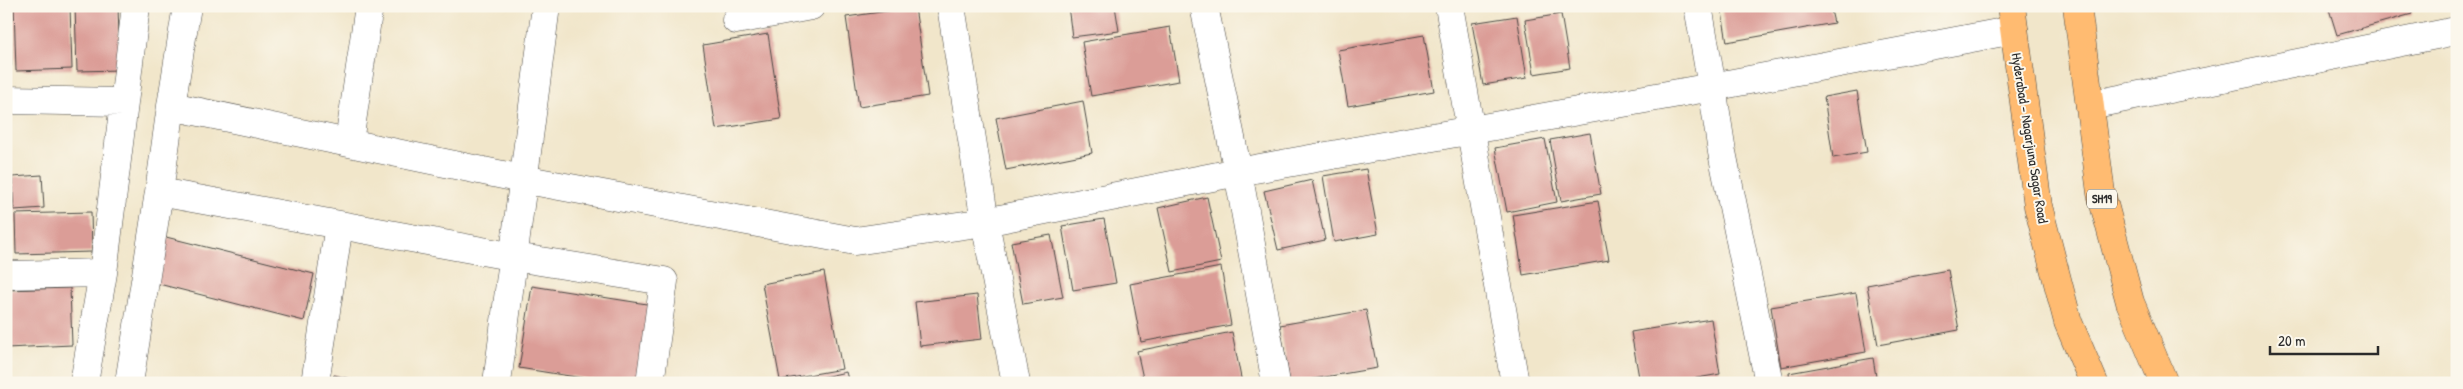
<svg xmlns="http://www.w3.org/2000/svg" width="2463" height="389" font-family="'Patrick Hand',sans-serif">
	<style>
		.building { fill: #db9d97 }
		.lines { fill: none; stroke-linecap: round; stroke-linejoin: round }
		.street-casing { stroke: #494743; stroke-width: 29 }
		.primary-casing { stroke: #494743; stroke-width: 29 }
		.street { stroke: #fff; stroke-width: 28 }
		.primary { stroke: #ffbb71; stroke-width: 28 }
		.labels { text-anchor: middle; stroke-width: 4; stroke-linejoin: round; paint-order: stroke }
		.shield { fill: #fbf7ec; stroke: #696865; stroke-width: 1 }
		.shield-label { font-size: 12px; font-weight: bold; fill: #2b2b2b }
		.street-label { font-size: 14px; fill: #2b2b2b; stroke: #fbf7ec }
	</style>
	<rect width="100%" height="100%" fill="#fbf7ec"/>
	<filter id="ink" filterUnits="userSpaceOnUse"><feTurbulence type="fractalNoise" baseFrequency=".02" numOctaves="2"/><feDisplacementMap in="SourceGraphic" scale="10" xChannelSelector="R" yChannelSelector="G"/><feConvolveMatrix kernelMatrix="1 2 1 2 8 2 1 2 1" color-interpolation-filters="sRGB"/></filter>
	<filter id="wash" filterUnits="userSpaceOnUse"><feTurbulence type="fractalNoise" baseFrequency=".0096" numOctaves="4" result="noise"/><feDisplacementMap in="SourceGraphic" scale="20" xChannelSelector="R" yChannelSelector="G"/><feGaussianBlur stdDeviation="1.12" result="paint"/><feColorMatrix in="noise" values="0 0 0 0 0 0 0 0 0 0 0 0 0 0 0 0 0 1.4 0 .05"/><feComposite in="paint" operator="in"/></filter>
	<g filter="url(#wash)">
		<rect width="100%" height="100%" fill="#f1e6ca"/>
		<g id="blocks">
			<path class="building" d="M6,6H10L11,66H6Z
				M14,6H70L72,69L16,71Z
				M75,6H118L120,70L77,71Z
				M1068,6H1115L1119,31L1072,37Z
				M1721,6H1830L1834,23L1727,42Z
				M2328,6H2410L2412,14L2337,35Z
				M915,7L928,96L859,107L846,17Z
				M1561,14L1570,68L1534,74L1525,20Z
				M1517,16L1527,78L1483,85L1472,23Z
				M1170,27L1179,81L1091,96L1082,42Z
				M768,34L781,119L716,129L703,45Z
				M1424,35L1434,91L1348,106L1338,50Z
				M1857,91L1867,152L1833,158L1824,97Z
				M1083,101L1092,153L1006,170L996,118Z
				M1590,133L1601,194L1561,201L1550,140Z
				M1545,139L1557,202L1507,212L1495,148Z
				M1366,169L1378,234L1334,242L1323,176Z
				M42,175L44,208L14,210L12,177Z
				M1312,180L1325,240L1278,250L1264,191Z
				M1207,197L1221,262L1172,272L1158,208Z
				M1598,201L1609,260L1523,275L1513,215Z
				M91,212L92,252L16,254L15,214Z
				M1104,219L1116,283L1073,290L1062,226Z
				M158,235L314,274L304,321L147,281Z
				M1051,235L1063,297L1023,304L1011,242Z
				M1221,267L1231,325L1141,342L1130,284Z
				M1948,270L1959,330L1878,345L1867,285Z
				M824,272L842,369L780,380L762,284Z
				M532,286L653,305L640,383H614L519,368Z
				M70,288L72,345L6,348V290Z
				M1856,293L1866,352L1781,367L1771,307Z
				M977,295L982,339L920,346L915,302Z
				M1366,310L1377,368L1290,383L1280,325Z
				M1711,319L1720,374L1669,383H1640L1631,332Z
				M1232,332L1242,383H1144L1137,351Z
				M1873,358L1877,383H1790L1789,373Z
				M846,372L849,383H801V382Z
				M334,375L364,382V383H332Z"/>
		</g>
	</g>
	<g filter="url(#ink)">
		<use href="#blocks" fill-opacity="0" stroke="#494743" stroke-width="1"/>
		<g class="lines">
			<g class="street-casing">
				<path id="street" d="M187,6L171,106L522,179L855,241L985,222L1238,172L1712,87L1722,152L1769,383
					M951,6L985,222L1016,383
					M1204,6L1238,172L1276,383
					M1449,6L1515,383
					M1698,6L1712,87L2014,30
					M736,20L811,6
					M6,100L123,102
					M2090,105L2451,32
					M349,142L369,6
					M159,192L171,106
					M6,275L103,273
					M84,383L103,273L136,6
					M129,383L159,192L515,257L664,281L650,383
					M315,383L339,225
					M497,383L546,6"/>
			</g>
			<g class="primary-casing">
				<path id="primary" d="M2011,6L2038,206L2068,322L2094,383
					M2077,6L2101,193L2130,302L2164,383"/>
			</g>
			<use href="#street" class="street"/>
			<use href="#primary" class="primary"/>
		</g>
	</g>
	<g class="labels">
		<rect class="shield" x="2087" y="189.5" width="30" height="19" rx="4"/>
		<g class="shield-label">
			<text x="2102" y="203">SH19</text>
		</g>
		<g class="street-label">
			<text transform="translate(2030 138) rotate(81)" y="5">Hyderabad - Nagarjuna Sagar Road</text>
		</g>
	</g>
	<rect width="2463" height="389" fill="none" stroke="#fbf7ec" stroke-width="25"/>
	<path d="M2270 346v8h108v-8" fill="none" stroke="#2b2b2b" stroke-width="2.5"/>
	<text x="2278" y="346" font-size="15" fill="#2b2b2b" stroke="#fbf7ec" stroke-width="4" paint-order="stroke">20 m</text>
</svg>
